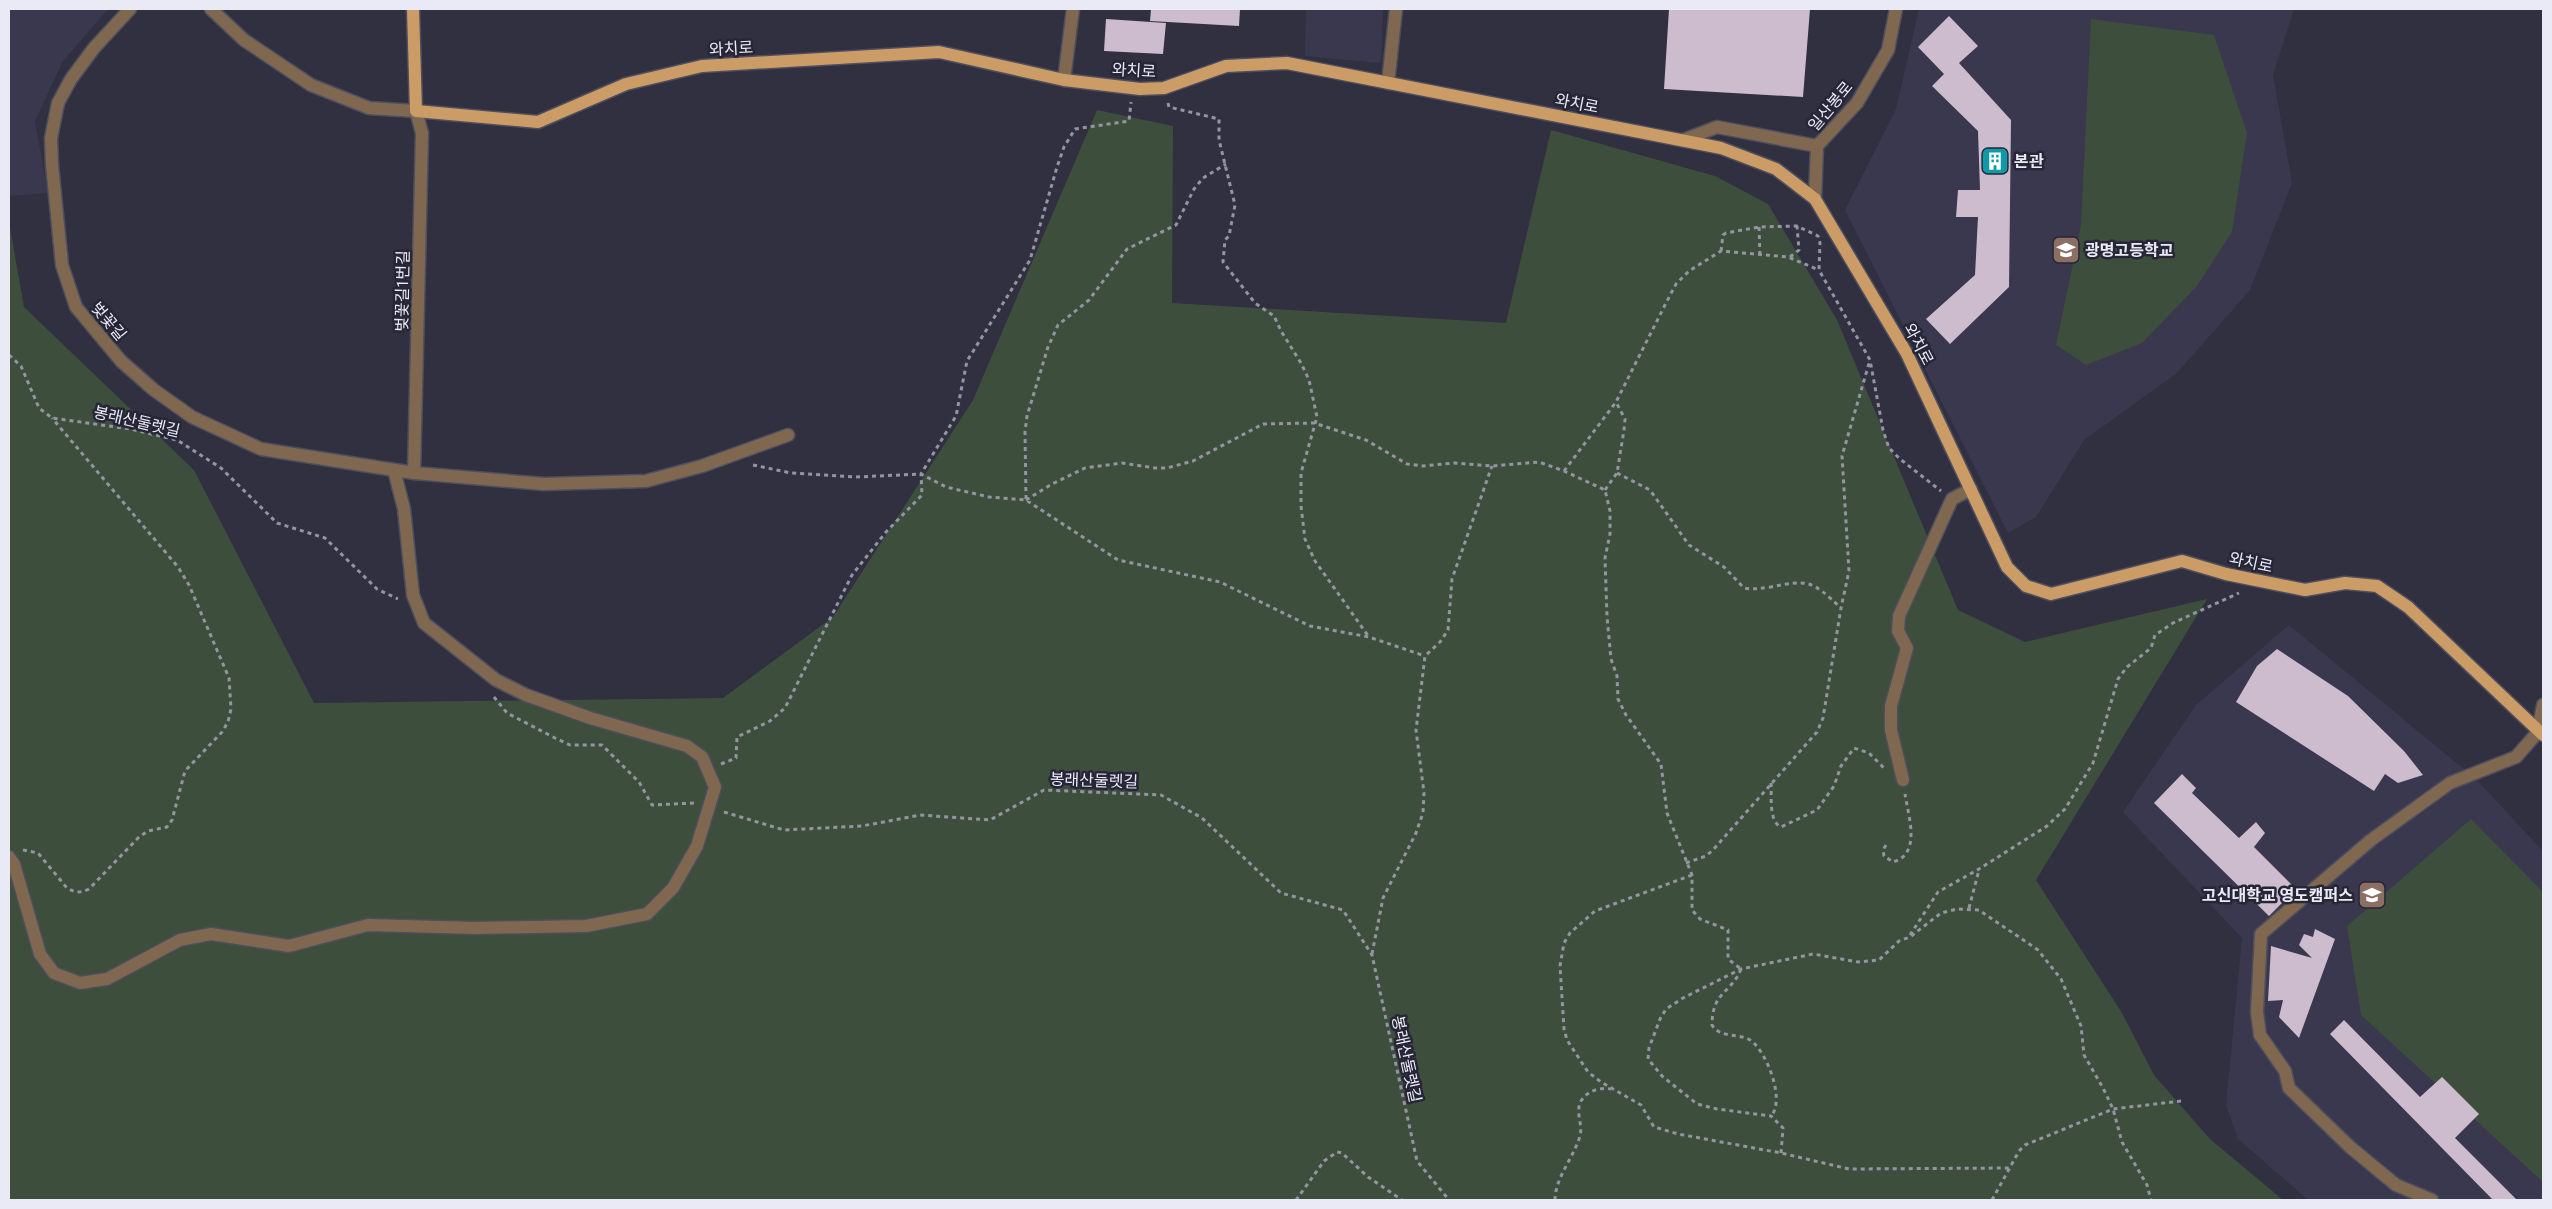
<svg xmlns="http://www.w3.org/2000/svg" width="2552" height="1209" font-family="'Roboto Condensed','Noto Sans KR',sans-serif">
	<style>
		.built { fill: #39384f }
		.green { fill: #3e4e3d }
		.building { fill: #cdbcce }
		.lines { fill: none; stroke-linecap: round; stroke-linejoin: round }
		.minor-casing { stroke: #4e4e5e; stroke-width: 15 }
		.major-casing { stroke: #4e4e5e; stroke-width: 15 }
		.path { stroke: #9494a2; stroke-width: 3; stroke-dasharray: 4 4; stroke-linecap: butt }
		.minor { stroke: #7f684f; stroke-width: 12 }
		.major { stroke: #cc9c67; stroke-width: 12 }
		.labels { text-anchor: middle; stroke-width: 5; stroke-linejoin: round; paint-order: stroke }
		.street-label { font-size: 16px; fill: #eaeaf6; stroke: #262637 }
		.poi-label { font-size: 16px; font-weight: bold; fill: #eaeaf6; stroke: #262637; text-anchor: start }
	</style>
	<rect width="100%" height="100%" fill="#303041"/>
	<path class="built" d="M9,9H108L63,61L35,121L48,193L9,196Z
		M1306,9H1383L1381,63L1305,56Z
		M1919,9H2294L2273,75L2292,183L2250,290L2177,373L2084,440L2036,517L2008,533L1845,210L1896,109Z
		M2289,625L2476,779L2543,851V1200H2308L2238,1139L2226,1105L2242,938L2123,812L2196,705Z"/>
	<path class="green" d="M2091,19L2214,35L2247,133L2232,232L2197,286L2142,343L2086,365L2056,345L2081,225Z
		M1097,110L1173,126L1172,303L1506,323L1551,130L1715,176L1768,204L1837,320L1958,610L2025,642L2207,599L2036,880L2122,1013L2154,1075L2210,1139L2283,1200H9V222L24,307L194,470L314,703L723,698L833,617L973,400Z
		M2471,819L2543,892V1182L2361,1015L2347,926Z"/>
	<path class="building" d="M1151,9H1240L1239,26L1150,21Z
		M1669,9H1810L1803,97L1664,89Z
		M1949,16L1978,46L1959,63L2011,120L2009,287L1950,344L1926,319L1975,275L1978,217H1956L1958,190H1980L1978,131L1932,86L1944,74L1918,47Z
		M1106,19L1166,23L1163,54L1104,51Z
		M2277,649L2348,696L2404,751L2423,775L2398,783L2385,774L2374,791L2236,702L2257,666Z
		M2182,774L2196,788L2192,793L2239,838L2256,822L2265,833L2254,847L2296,889L2269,916L2154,803Z
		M2315,929L2335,939L2299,1038L2279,1017L2283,1000L2268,1001L2271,946L2312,958L2299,945L2304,934L2313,937Z
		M2344,1020L2420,1097L2442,1077L2479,1114L2455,1138L2517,1200H2493L2330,1034Z"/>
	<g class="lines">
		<g class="minor-casing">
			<path id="minor" d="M130,9L94,48L71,79L58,103L51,138L52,165L62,265L76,307L121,361L154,390L192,417L261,449L414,473L544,484L646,481L702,466L788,435
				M211,9L244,40L311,85L369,108L416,111L422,133L414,473
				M1064,80L1073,9
				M1388,83L1396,9
				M1683,140L1717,127L1817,146
				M1815,199L1817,146L1857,103L1888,50L1896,9
				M1903,780L1891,730V706L1907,648L1898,631L1899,616L1952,499L1971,489
				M9,857L14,864L40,954L54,973L80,983L107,979L180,940L211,934L289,946L368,925L475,928L586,926L647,914L673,888L697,846L715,787L702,757L687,746L590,718L526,695L496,680L424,623L413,595L404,509L394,470
				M2432,1200L2396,1185L2350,1147L2289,1088L2285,1071L2260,1035L2257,1012L2261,934L2371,840L2450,783L2516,757L2538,732L2543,705"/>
		</g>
		<g class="major-casing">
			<path id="major" d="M413,9L416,111L538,122L626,84L702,66L939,52L1064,80L1140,89L1164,88L1226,66L1287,63L1721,148L1776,169L1815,199L1907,354L2007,567L2026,586L2051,594L2182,561L2226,574L2305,590L2345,583L2377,586L2408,607L2543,735"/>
		</g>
		<path class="path" d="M1168,103L1169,107L1219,119V140L1235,205L1229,236L1225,240L1223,262L1255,303L1274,316L1281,331L1301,363L1309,380L1317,417L1301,473V506L1305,539L1315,561L1369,637
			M1759,227L1760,256
			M1721,251L1723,235L1726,233L1759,227L1797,226L1818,236L1820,243L1819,270L1870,360L1883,430L1889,448L1900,459L1941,491
			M1790,257L1799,250L1797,226
			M9,355L21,366L39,408L52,418L130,429L177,440L221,468L277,523L325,538L377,589L398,599
			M753,465L791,473L856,477L921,474L946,487L989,497L1026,500L1118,560L1220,582L1310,626L1369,637L1425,656
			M1564,471L1616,402L1666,303L1676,284L1689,271L1721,251L1788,257L1819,270
			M1617,473L1650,490L1689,545L1724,567L1744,588C1753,590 1761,588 1771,587C1809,579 1812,581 1840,607
			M1605,490L1617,473L1624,430L1625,419L1616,402
			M1026,499L1025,432L1027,416L1048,347L1058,325L1089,300L1127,249L1176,225L1194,189L1203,178L1226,164
			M1026,500L1052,484L1085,468L1122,463L1155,468H1167L1193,461L1263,424L1314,423L1366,440L1407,464L1423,466L1454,463L1492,466L1539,462L1564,471L1605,490L1610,511V534L1605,558L1607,617L1611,659L1617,676L1618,699L1626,715L1661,764L1667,813L1692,875V910L1700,919L1728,930V959L1741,969
			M494,697L507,713L555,738L570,745H602L639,782L652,805L694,803
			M721,764L736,758L737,737L770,721L785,708L852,575L886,532L922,495L921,474L956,416L967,361L1030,260L1057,167L1064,147L1075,129L1129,121L1131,102
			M1771,783C1772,795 1768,821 1781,827L1817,810L1834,786L1841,766L1854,748L1869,753L1884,768
			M724,812L784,830L862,826L920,815L990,820L1044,790L1161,795L1202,818L1281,893L1343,910L1372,955L1417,1161L1449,1200
			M1886,845L1883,850L1884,856L1893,862C1922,854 1908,815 1905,794
			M23,850L38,853L67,888C75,893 81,893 89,889L139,837L148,831L167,827L172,820L185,771L222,732L228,722L231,709L229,678L189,585L178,567L52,418
			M1686,863L1706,856L1713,850L1817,732L1823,718L1841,608L1849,571L1842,456L1870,360
			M1692,875L1595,911L1570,933L1564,943L1560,966L1564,1029L1567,1040L1588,1072L1601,1082L1641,1105L1654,1127L1678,1134L1781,1153L1849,1169L2011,1168
			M1969,908L1979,870
			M1910,935L1938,892L1979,869L2047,826L2065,809L2093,763L2118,679L2127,667L2151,648L2155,635L2173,623L2239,593
			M1372,954L1383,898L1416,833L1423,813L1424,793L1416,730L1425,656L1440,642L1448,630L1452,579L1492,466
			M1741,969C1732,993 1712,991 1712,1025C1719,1038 1738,1033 1750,1040C1766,1050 1786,1100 1771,1116
			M1781,1153L1783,1128L1771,1116L1717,1109L1697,1104L1662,1076L1648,1059L1649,1048L1660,1019L1666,1009L1683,998L1741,969L1813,954L1858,962L1879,960L1899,941L1910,937L1941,913L1957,909L1979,910L2038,950L2061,979L2081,1026L2084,1055L2103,1088L2113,1109L2122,1142L2147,1185L2151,1200
			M1296,1200L1324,1161L1337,1152L1342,1153L1368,1177L1402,1200
			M1555,1200C1555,1178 1574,1157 1580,1136C1583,1124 1575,1112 1581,1101C1587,1091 1599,1087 1611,1089
			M1992,1200L2019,1151L2025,1145L2113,1109L2181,1101"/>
		<use href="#minor" class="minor"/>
		<use href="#major" class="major"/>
	</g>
	<defs>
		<g id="building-square" transform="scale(1.4375)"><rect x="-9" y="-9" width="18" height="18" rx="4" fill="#0f9aa8" stroke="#262637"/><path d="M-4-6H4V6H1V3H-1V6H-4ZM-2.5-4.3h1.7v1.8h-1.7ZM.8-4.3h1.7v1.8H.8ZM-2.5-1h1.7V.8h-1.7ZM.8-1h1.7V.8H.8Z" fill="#fff"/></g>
		<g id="school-square" transform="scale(1.4375)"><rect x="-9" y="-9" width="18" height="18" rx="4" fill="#8d6e63" stroke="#262637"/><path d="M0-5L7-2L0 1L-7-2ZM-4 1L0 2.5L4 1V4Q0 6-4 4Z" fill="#fff"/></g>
		<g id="university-square" transform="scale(1.4375)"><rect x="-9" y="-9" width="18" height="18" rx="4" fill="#8d6e63" stroke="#262637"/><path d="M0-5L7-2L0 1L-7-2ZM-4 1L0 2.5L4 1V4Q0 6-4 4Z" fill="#fff"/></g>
	</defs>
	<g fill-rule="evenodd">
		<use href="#building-square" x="1995" y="161"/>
		<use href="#school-square" x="2066" y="250"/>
		<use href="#university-square" x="2372" y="895"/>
	</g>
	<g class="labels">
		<g class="street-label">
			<text transform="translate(731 48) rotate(-3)" y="6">와치로</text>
			<text transform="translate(1134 70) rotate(3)" y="6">와치로</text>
			<text transform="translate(1577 103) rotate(11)" y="6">와치로</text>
			<text transform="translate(1830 106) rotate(-50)" y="6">일산봉로</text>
			<text transform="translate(402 291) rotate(-89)" y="6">벚꽃길1번길</text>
			<text transform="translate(109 321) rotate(50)" y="6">벚꽃길</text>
			<text transform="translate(1919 344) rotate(62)" y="6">와치로</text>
			<text transform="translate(137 421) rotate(13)" y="6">봉래산둘렛길</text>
			<text transform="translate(2251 562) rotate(12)" y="6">와치로</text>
			<text transform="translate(1094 780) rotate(2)" y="6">봉래산둘렛길</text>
			<text transform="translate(1407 1059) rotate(78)" y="6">봉래산둘렛길</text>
		</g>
		<g class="poi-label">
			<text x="2014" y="167">본관</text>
			<text x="2085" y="256">광명고등학교</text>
			<text x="2353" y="901" text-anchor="end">고신대학교 영도캠퍼스</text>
		</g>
	</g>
	<rect width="2552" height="1209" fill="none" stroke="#eaeaf6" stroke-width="20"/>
</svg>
